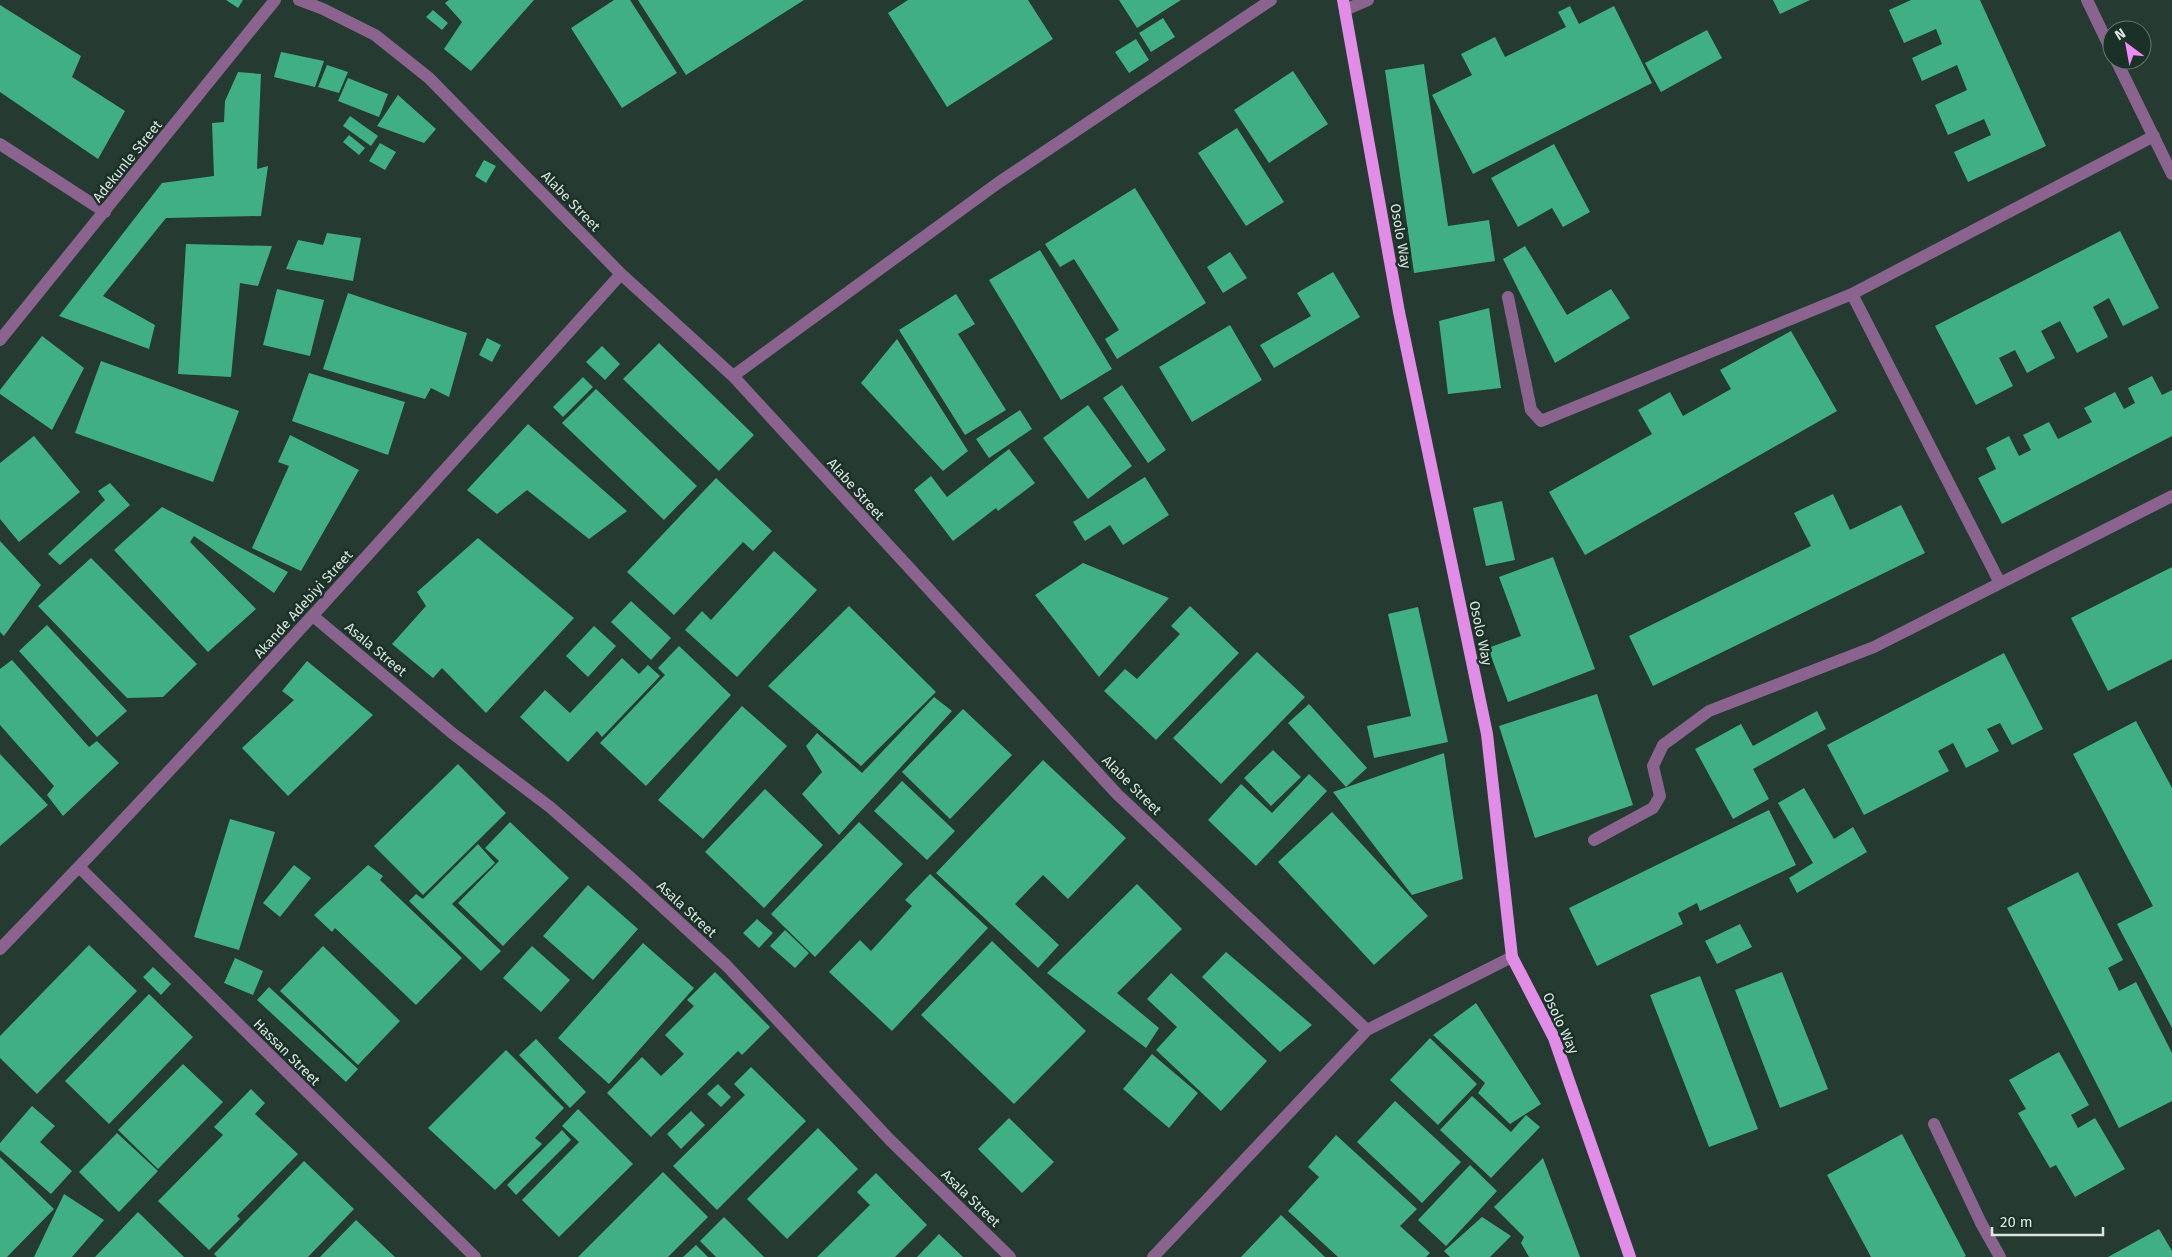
<svg xmlns="http://www.w3.org/2000/svg" width="2172" height="1257" font-family="'Fira Sans',sans-serif">
	<style>
		.building { fill: #40b084 }
		.lines { fill: none; stroke-linecap: round; stroke-linejoin: round }
		.minor { stroke: #8b638f; stroke-width: 12 }
		.major { stroke: #e18de8; stroke-width: 12 }
		.labels { text-anchor: middle; stroke-width: 5; stroke-linejoin: round; paint-order: stroke }
		.street-label { font-size: 14px; fill: #dae6e0; stroke: #1b3026 }
	</style>
	<rect width="100%" height="100%" fill="#253a30"/>
	<path class="building" d="M226,0H243L238,8Z
		M449,0H534L471,71L444,49L462,22L445,3Z
		M614,0H630L677,73L622,108L571,28Z
		M638,0H804L686,75Z
		M908,0H1028L1053,39L947,107L888,13Z
		M1119,0H1181L1137,28Z
		M1773,0H1810L1780,14Z
		M1911,0H1980L2046,146L1968,182L1954,152L1991,135L1984,119L1948,135L1935,105L1967,90L1957,65L1922,81L1912,58L1942,44L1936,29L1904,43L1889,10Z
		M0,5L81,56L72,77L125,111L98,159L0,92Z
		M1570,6L1579,24L1614,6L1652,83L1473,174L1432,95L1472,75L1461,54L1495,37L1505,57L1566,27L1558,12Z
		M433,10L448,23L442,30L426,17Z
		M1163,18L1175,37L1151,52L1139,33Z
		M1707,30L1722,58L1661,92L1645,63Z
		M1136,39L1149,60L1129,73L1115,52Z
		M281,52L324,61L315,87L274,77Z
		M1424,64L1448,226L1489,220L1495,261L1414,273L1385,70Z
		M327,65L348,72L339,93L318,87Z
		M1293,71L1328,124L1269,163L1234,110Z
		M238,72L261,74L257,169L268,166L261,216L166,218L103,296L155,325L149,349L59,316L162,183L214,176L212,123L224,122L225,101Z
		M348,78L388,94L379,117L338,101Z
		M398,95L436,129L424,143L377,126Z
		M350,116L378,136L371,146L343,126Z
		M1237,128L1284,202L1246,226L1198,153Z
		M349,135L365,148L359,155L343,142Z
		M380,143L396,152L385,170L369,161Z
		M1554,144L1590,212L1563,227L1552,208L1518,227L1491,178Z
		M484,160L496,166L486,183L475,176Z
		M1135,188L1206,303L1117,359L1105,339L1119,330L1074,259L1060,267L1045,244Z
		M2120,231L2159,308L2123,326L2109,298L2093,307L2108,337L2077,353L2060,321L2041,331L2055,358L2027,373L2015,350L1999,358L2013,386L1976,405L1935,326Z
		M327,233L361,238L353,281L286,269L298,240L323,245Z
		M186,244L272,246L258,286L240,283L231,377L178,374Z
		M1525,246L1567,315L1611,289L1630,318L1555,363L1503,259Z
		M1040,250L1112,369L1061,400L989,280Z
		M1230,252L1247,278L1223,293L1207,267Z
		M1333,272L1360,317L1274,368L1260,345L1311,316L1297,293Z
		M277,289L324,300L310,356L263,345Z
		M348,293L467,333L449,397L431,388L425,399L323,369Z
		M956,294L975,324L958,334L1006,410L965,435L899,330Z
		M1489,308L1501,388L1448,394L1439,321Z
		M1230,325L1262,380L1192,422L1159,367Z
		M1791,331L1837,411L1585,555L1549,492L1652,434L1638,410L1670,392L1683,416L1731,389L1720,370Z
		M42,336L84,368L52,430L0,394V390Z
		M487,338L501,345L492,362L479,355Z
		M897,339L968,451L943,471L861,383Z
		M659,343L754,435L719,471L623,379Z
		M602,346L620,364L605,380L586,362Z
		M101,361L239,411L213,482L75,433Z
		M309,373L405,402L388,455L292,421Z
		M2152,376L2162,395L2172,390V436L2002,524L1978,478L1996,469L1986,448L2009,436L2019,456L2031,450L2023,435L2049,422L2058,439L2092,422L2084,408L2115,392L2124,409L2135,403L2128,388Z
		M583,377L593,387L563,417L553,407Z
		M1122,385L1166,450L1148,463L1103,398Z
		M596,389L697,486L664,520L562,423Z
		M1088,405L1132,466L1088,499L1043,438Z
		M1020,410L1032,429L989,458L976,439Z
		M528,424L627,511L589,539L527,490L497,514L467,490Z
		M290,435L359,470L301,571L252,548L289,466L278,462Z
		M34,436L80,492L19,542L0,519V463Z
		M1009,449L1035,483L998,511L996,508L953,541L914,490L931,476L947,497Z
		M1145,477L1169,515L1123,545L1110,525L1085,541L1073,522Z
		M716,478L772,531L753,551L743,542L674,615L627,572Z
		M110,483L130,505L60,565L48,554L105,500L98,491Z
		M1833,494L1850,530L1901,505L1925,553L1653,686L1629,636L1811,546L1794,513Z
		M1502,501L1515,560L1486,566L1473,508Z
		M162,507L288,572L274,593L194,536L190,542L256,609L208,652L114,550Z
		M478,538L574,618L486,713L442,668L433,678L392,644L426,606L417,592Z
		M0,541L41,585L4,636L0,632Z
		M774,551L817,590L737,677L685,630L702,611L711,620Z
		M1553,557L1595,669L1508,702L1488,648L1521,636L1499,577Z
		M91,558L197,664L163,697L127,698L38,606Z
		M1083,563L1169,598L1099,677L1035,595Z
		M2172,567V659L2108,691L2071,618Z
		M631,601L671,638L651,660L611,622Z
		M849,606L936,692L861,766L768,686Z
		M1190,606L1239,653L1156,740L1104,691L1125,669L1137,679L1180,634L1171,626Z
		M1418,607L1448,742L1374,758L1367,726L1411,716L1388,614Z
		M47,625L127,711L97,737L19,651Z
		M594,626L616,646L588,677L566,656Z
		M679,646L731,695L646,786L600,743L665,675L658,668Z
		M1257,652L1305,697L1221,784L1173,738Z
		M2004,653L2043,729L2012,745L2000,723L1987,729L1999,751L1966,768L1953,743L1938,751L1949,771L1864,815L1827,745Z
		M622,658L639,674L648,665L660,676L602,737L597,731L568,762L520,717L545,690L570,713Z
		M12,660L89,747L97,741L119,763L63,816L47,795L54,786L0,725V669Z
		M307,661L373,715L288,796L242,748L294,700L282,691Z
		M1597,694L1633,805L1535,838L1499,726Z
		M934,697L952,711L839,835L802,794L822,772L806,746L817,733L862,773Z
		M1309,704L1367,768L1346,787L1288,723Z
		M742,706L787,746L703,839L658,800Z
		M963,709L1012,755L950,819L902,772Z
		M1817,711L1826,729L1753,769L1769,799L1733,819L1695,749L1741,724L1753,746Z
		M2136,721L2172,788V1028L2117,924L2153,906L2073,754Z
		M1273,750L1301,777L1271,806L1244,778Z
		M1444,753L1463,879L1412,895L1333,792Z
		M0,754L48,805L0,846Z
		M1043,760L1126,838L1068,899L1043,875L1015,904L1059,945L1038,968L936,873Z
		M458,764L506,813L423,895L374,846Z
		M1309,774L1327,791L1256,866L1208,820L1241,784L1272,813Z
		M902,781L955,831L927,860L874,811Z
		M1804,788L1834,839L1853,827L1867,852L1797,893L1789,878L1813,863L1778,803Z
		M765,789L823,845L764,908L705,852Z
		M1769,810L1796,865L1700,911L1697,903L1678,913L1683,924L1597,966L1569,908Z
		M1332,812L1428,916L1374,965L1278,862Z
		M230,819L275,832L239,950L194,937Z
		M510,822L569,878L503,946L458,903L499,861L485,848Z
		M859,822L903,864L815,957L771,914Z
		M478,844L495,863L452,904L501,951L481,971L409,901L416,894L423,899Z
		M294,865L311,878L280,917L263,903Z
		M368,865L383,876L380,880L462,958L416,1005L335,928L332,932L314,915Z
		M2078,872L2123,960L2108,968L2119,991L2136,982L2172,1053V1101L2119,1128L2007,908Z
		M930,874L988,928L892,1031L829,972L860,940L871,951L912,906L905,900Z
		M1137,884L1182,929L1117,993L1159,1028L1146,1048L1047,973Z
		M588,885L638,929L593,980L543,936Z
		M757,919L773,933L759,948L743,933Z
		M1740,924L1752,947L1717,964L1705,941Z
		M785,930L809,953L795,968L770,946Z
		M992,941L1086,1031L1014,1104L921,1015Z
		M643,943L694,988L609,1084L558,1038Z
		M89,945L137,991L37,1094L0,1058V1036Z
		M323,946L400,1021L358,1065L280,991Z
		M532,946L570,980L541,1012L503,978Z
		M1226,952L1312,1025L1280,1052L1202,977Z
		M235,958L263,971L253,995L224,983Z
		M153,967L171,984L161,995L143,977Z
		M715,972L770,1027L742,1055L738,1051L651,1137L607,1093L642,1057L661,1076L684,1054L665,1035L694,1006L687,1000Z
		M1782,972L1828,1089L1780,1108L1735,990Z
		M1171,973L1267,1061L1221,1111L1156,1050L1177,1027L1147,999Z
		M1700,976L1758,1129L1709,1147L1650,995Z
		M269,987L358,1069L346,1082L257,1000Z
		M149,994L193,1037L109,1124L65,1081Z
		M1476,1003L1541,1104L1510,1124L1478,1093L1485,1083L1433,1035Z
		M1430,1038L1477,1084L1438,1125L1390,1080Z
		M536,1039L586,1092L570,1108L519,1055Z
		M506,1050L564,1108L535,1138L542,1144L495,1190L428,1128Z
		M2059,1052L2089,1105L2071,1115L2078,1128L2095,1118L2125,1169L2075,1197L2056,1165L2050,1168L2018,1113L2026,1109L2009,1080Z
		M1152,1054L1198,1093L1169,1128L1123,1089Z
		M183,1064L223,1102L158,1169L118,1130Z
		M751,1067L806,1121L717,1210L673,1166L745,1095L734,1084Z
		M718,1084L731,1097L721,1107L707,1094Z
		M251,1089L265,1103L255,1114L298,1154L237,1216L240,1219L209,1250L158,1201L223,1135L214,1127Z
		M1472,1096L1511,1132L1526,1115L1540,1127L1491,1178L1440,1130Z
		M1395,1101L1461,1162L1422,1203L1357,1142Z
		M32,1106L55,1126L40,1142L72,1171L51,1194L0,1150V1143Z
		M578,1109L633,1164L559,1237L522,1200L579,1142L562,1126Z
		M691,1111L705,1125L681,1149L667,1134Z
		M1009,1118L1054,1162L1022,1193L978,1149Z
		M818,1128L858,1169L787,1239L747,1199Z
		M562,1130L571,1140L516,1195L507,1185Z
		M117,1133L158,1171L119,1212L79,1172Z
		M1902,1134L1966,1256L1964,1257H1871L1827,1175Z
		M1336,1135L1417,1209L1400,1226L1430,1253L1426,1257H1338L1288,1211L1319,1177L1308,1167Z
		M0,1157L54,1209L7,1257H0Z
		M1543,1158L1580,1257H1529L1521,1243L1524,1237L1494,1207Z
		M304,1161L354,1209L308,1257H217L214,1254Z
		M1470,1165L1497,1191L1446,1246L1418,1220Z
		M663,1172L708,1217L668,1257H578Z
		M876,1173L927,1225L895,1257H817L870,1205L857,1192Z
		M64,1194L104,1220L72,1257H34Z
		M138,1212L184,1257H95Z
		M1281,1215L1325,1257H1241Z
		M724,1217L764,1257H716L700,1241Z
		M1482,1217L1511,1236L1490,1257H1450L1444,1251Z
		M356,1220L395,1257H320Z
		M2159,1229L2172,1251V1257H2108Z
		M939,1234L963,1257H917Z
		M696,1245L708,1257H683Z"/>
	<g class="lines">
		<path class="minor" d="M299,0L323,9L375,35L429,78L621,274L733,376L1117,794L1367,1030
			M2087,0L2112,52
			M1345,10L1368,0
			M2116,60L2172,174
			M0,144L105,212
			M1852,294L2000,583
			M1508,297L1531,410L1541,421L1852,294L2154,136
			M0,340L275,0
			M733,376L998,183L1271,0
			M313,616L452,733L550,807L631,878L726,965L890,1140L1010,1257
			M1594,840L1653,808L1660,796L1653,766L1663,745L1709,711L1874,647L2172,496
			M79,867L475,1257
			M0,949C213,729 417,501 621,274
			M1934,1124L1981,1223L2000,1257
			M1153,1257L1367,1030L1512,957"/>
		<path class="major" d="M1343,0L1399,312L1487,734L1512,957L1554,1038L1630,1257"/>
	</g>
	<g class="labels">
		<g class="street-label">
			<text transform="translate(127 161) rotate(-51)" y="5">Adekunle Street</text>
			<text transform="translate(571 201) rotate(46)" y="5">Alabe Street</text>
			<text transform="translate(1401 236) rotate(80)" y="5">Osolo Way</text>
			<text transform="translate(856 489) rotate(48)" y="5">Alabe Street</text>
			<text transform="translate(303 604) rotate(-48)" y="5">Akande Adebiyi Street</text>
			<text transform="translate(1481 633) rotate(78)" y="5">Osolo Way</text>
			<text transform="translate(376 649) rotate(40)" y="5">Asala Street</text>
			<text transform="translate(1132 785) rotate(45)" y="5">Alabe Street</text>
			<text transform="translate(687 909) rotate(43)" y="5">Asala Street</text>
			<text transform="translate(1561 1023) rotate(65)" y="5">Osolo Way</text>
			<text transform="translate(287 1052) rotate(45)" y="5">Hassan Street</text>
			<text transform="translate(971 1198) rotate(44)" y="5">Asala Street</text>
		</g>
	</g>
	<g transform="translate(2127 45) rotate(328)"><circle r="24" fill="#1b3026" stroke="#677970"/>
	<path d="M0-4L9 19L0 12L-9 19Z" fill="#ee8bf8"/>
	<text y="-8" font-size="14" font-weight="bold" text-anchor="middle" fill="#dae6e0">N</text>
	</g>
	<path d="M1992 1227v8h111v-8" fill="none" stroke="#dae6e0" stroke-width="2.5"/>
	<text x="2000" y="1227" font-size="15" fill="#dae6e0" stroke="#1b3026" stroke-width="4" paint-order="stroke">20 m</text>
</svg>
